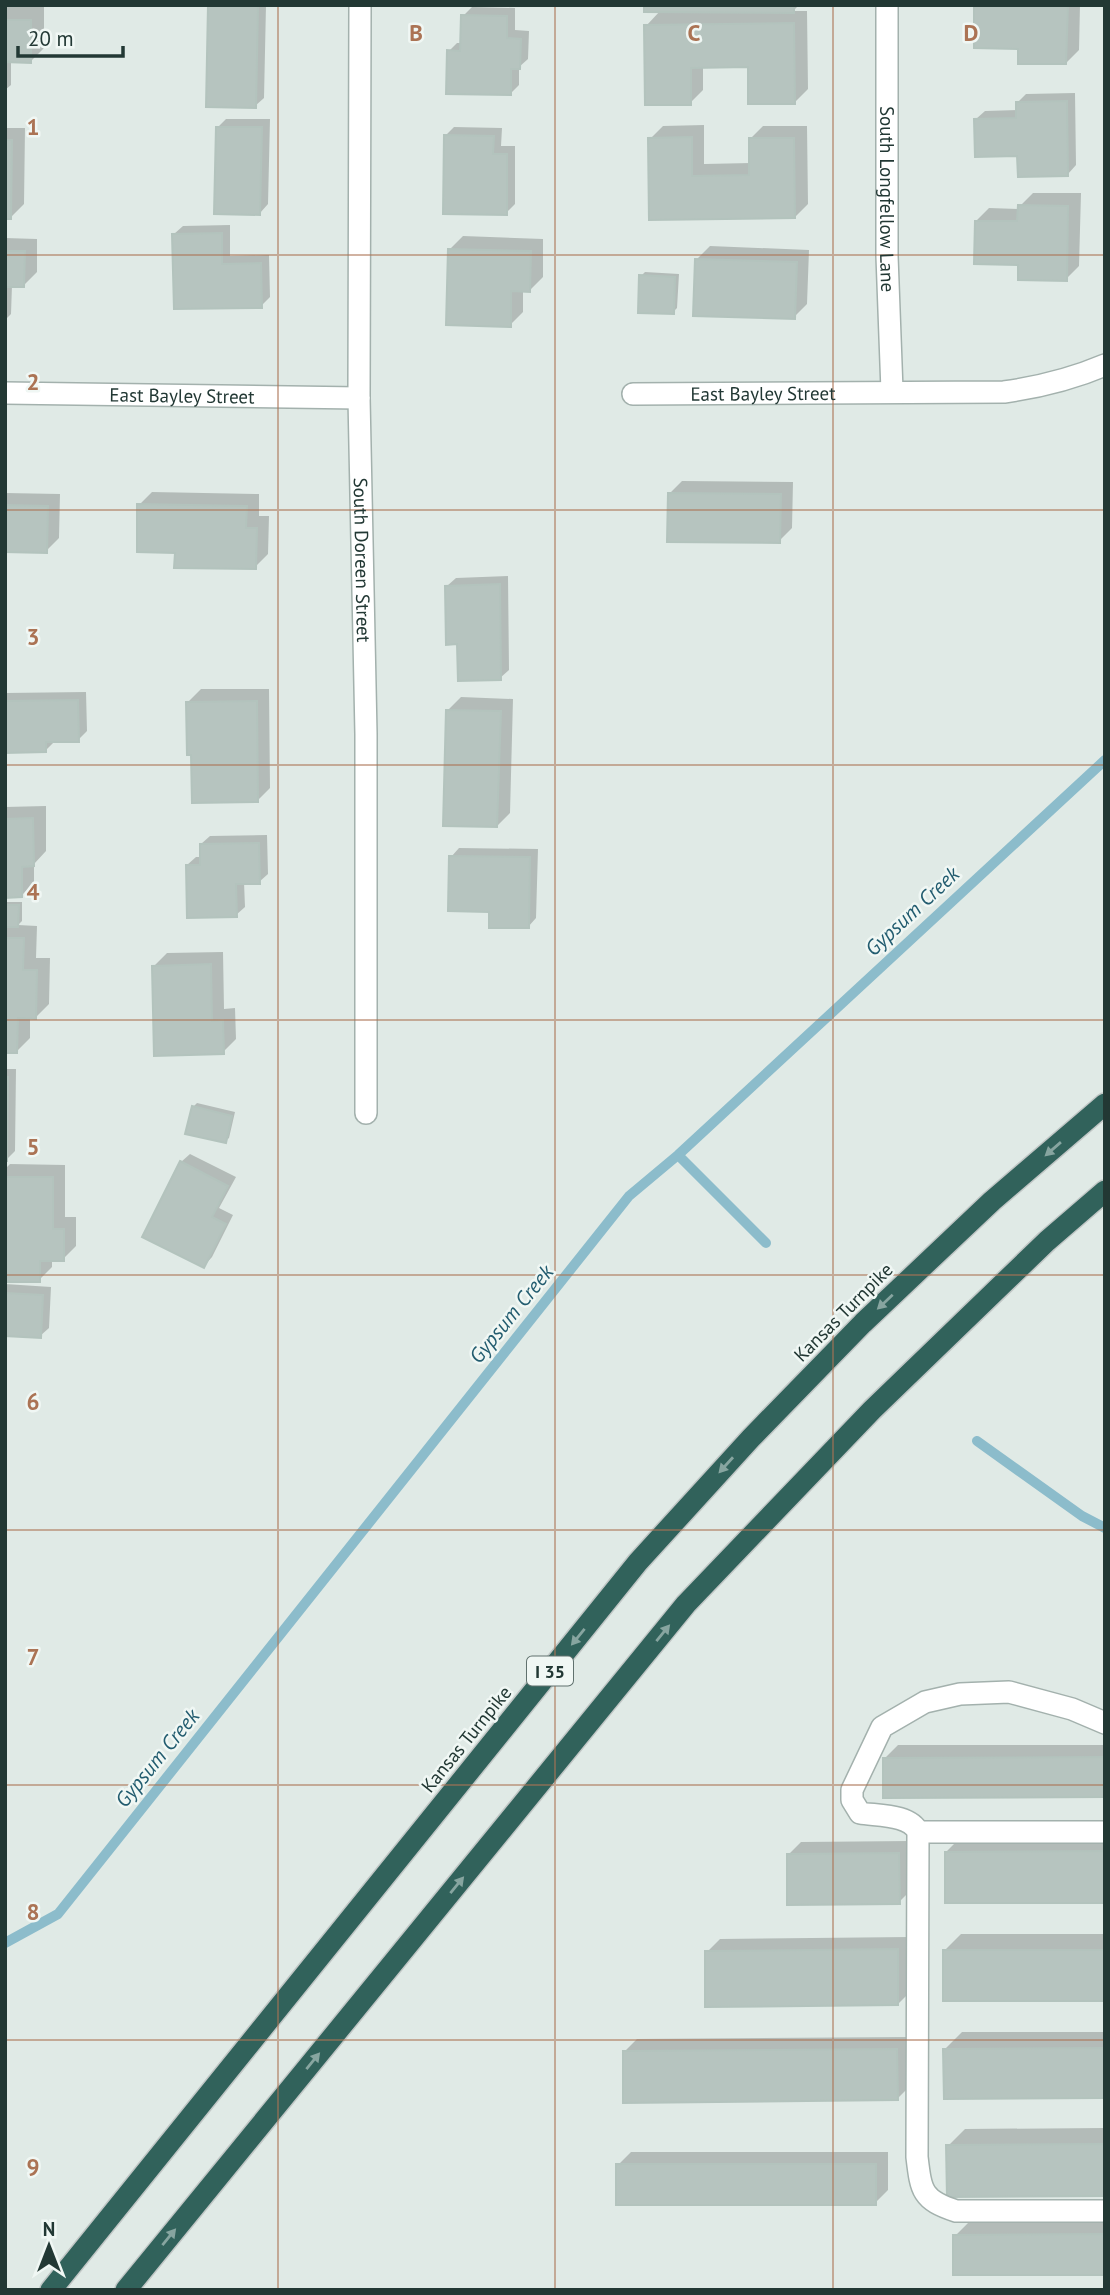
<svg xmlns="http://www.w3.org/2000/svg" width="1110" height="2295" viewBox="0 0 1110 2295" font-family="'PT Sans',sans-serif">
	<rect width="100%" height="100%" fill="#e0eae6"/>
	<path fill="#0003" d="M211,5H266L264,98L255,106Z
		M646,5H799L793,11H807L808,89L795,102L749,65L703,66V90L690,103L646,26L661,10Z
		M976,5H1080L1079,50L1066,63L1020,48Z
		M5,7H44V48L31,61H11V85L5,90Z
		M472,7L515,8V30L529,31L528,59L519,67V85L510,94L449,51L457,43H462L463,16Z
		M1075,93L1076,165L1068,174L1019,154L976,119L985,111L1018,110V102L1026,94Z
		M226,119H270L268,204L260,213L217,128Z
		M704,125V164L751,163L750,139L763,126H807L808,204L795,217L650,218V139L663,126Z
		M454,127L502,128L501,146H515V204L506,213L445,136Z
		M5,128H25L24,204L11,217H5Z
		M1033,193H1081L1079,266L1066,279L1020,263L976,221L989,208L1019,209L1020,206Z
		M230,225V256L269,255L270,297L261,306L174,234L183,226Z
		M463,236L543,239V277L530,290H523V312L510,325L450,249Z
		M5,238L37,239V272L24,285H12L11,314L5,320Z
		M710,246L809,250L807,304L794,317L697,259Z
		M645,272L679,274L677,308L673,312L641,276Z
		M682,481L793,482L792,528L779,541L669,494Z
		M152,492L259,494V516H269L268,554L255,567L176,551L139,505Z
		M5,493L60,494L59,538L46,551L5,550Z
		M508,576L509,670L500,678L459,643L447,586L456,578Z
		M201,689H269L270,788L257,801L193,753L188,702Z
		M86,692L87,731L78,740L54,742L45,751H5V693Z
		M461,697L513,699L510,813L497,826L448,710Z
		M46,806V851L34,864V883L21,896H5V807Z
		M267,835L268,874L259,882H244L245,907L236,915L187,865L196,857H202L201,844L210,836Z
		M459,848L538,849L536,918L528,927L491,910L451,857Z
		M5,902H22V921L18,925L37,926L36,958H50L49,1004L36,1017H30V1038L17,1051H5Z
		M223,952L224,1009L235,1008L236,1039L223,1052L154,966L167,953Z
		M5,1069H16L15,1151L6,1160Z
		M197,1103L235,1112L229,1138L225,1141L193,1107Z
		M190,1154L236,1177L219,1208L233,1215L212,1257L204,1266L181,1162Z
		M10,1164L65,1165V1217H76V1246L63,1259H52V1267L39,1280H5V1169Z
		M5,1284L51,1287L49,1328L40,1336L5,1334Z
		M898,1745H1105V1795L885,1758Z
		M963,1835H1105V1901L946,1852Z
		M911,1841L912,1889L899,1902L788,1855L801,1842Z
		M961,1934H1105V1999L944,1951Z
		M910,1937L911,1991L898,2004L707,1952L720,1939Z
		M962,2032H1105V2096L945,2049Z
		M910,2037V2086L897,2099L624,2052L637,2039Z
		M1105,2128V2194L948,2146L965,2129Z
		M631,2152H888V2190L875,2203L618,2165Z
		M1105,2222V2273L955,2236L968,2223Z"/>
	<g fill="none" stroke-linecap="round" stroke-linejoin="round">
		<path stroke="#8cbccb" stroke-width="10" d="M678,1155L766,1243
			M977,1441L1082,1516L1105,1528
			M5,1943L58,1914L629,1196L678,1155L1105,760"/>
	</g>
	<path fill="#b6c4bf" stroke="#b3c3bd" stroke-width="2" d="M208,5L258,6L256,108L206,107Z
		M644,5H794V13L644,12Z
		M974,5H1068L1066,64H1018V49L974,48Z
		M461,15L507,16V38L521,39L520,69H511V95L446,94L447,50L460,51Z
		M5,20H31V63L5,62Z
		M794,23L795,104H748V67L691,68V105H645L644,25Z
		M1067,101L1068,176L1018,177L1017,156L975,157L974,119L1016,118V102Z
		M216,127H262L260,215L214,214Z
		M444,135L494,136L493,154H507V215L443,214Z
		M692,137V176L749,175V138H794L795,218L649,220L648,138Z
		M5,140H12L11,219H5Z
		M1018,205L1068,206L1067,281L1018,280V265L974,264L975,221H1017Z
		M222,233V264L261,263L262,308L174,309L172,234Z
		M448,249L531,251L530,292L511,291V327L446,325Z
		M5,251H25L24,287H5Z
		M695,259L797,262L795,319L693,316Z
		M639,275L675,277L674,314L638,313Z
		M668,493L781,494L780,543L667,542Z
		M137,504L247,506L246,528H257L256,569L174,568L175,553L137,552Z
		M5,505L48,506L47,553L5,552Z
		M500,584L501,680L458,681L457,644L446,645L445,586Z
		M78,700L79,742H46V752L5,753V701Z
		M257,701L258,802L192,803L191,755H187L186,702Z
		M446,710L501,711L497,827L443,826Z
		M33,818L34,866L22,867V897L5,898V819Z
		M259,843L260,884H236L237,917L187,918L186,865H200V844Z
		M449,856L530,857L529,928H489V912L448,911Z
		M5,905H19L18,927H5Z
		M5,938H24L23,970H37L36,1019L18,1018L17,1053H5Z
		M211,964L212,1021L223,1020L224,1054L154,1056L152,966Z
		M5,1077H8L7,1161H5Z
		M192,1106L232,1116L226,1143L185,1134Z
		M180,1161L228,1186L212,1217L226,1224L204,1268L142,1237Z
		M5,1177H53V1229H64V1261H40V1282H5Z
		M5,1293L43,1295L41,1338L5,1336Z
		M1105,1757V1797L883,1798V1758Z
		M1105,1851V1903H945V1852Z
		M899,1853L900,1904L787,1905V1854Z
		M898,1949V2005L705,2007V1951Z
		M943,1950H1105V2001H943Z
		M1105,2048V2098L944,2099L943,2049Z
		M897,2049L898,2100L623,2103V2051Z
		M1105,2144V2196L947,2197L946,2145Z
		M616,2164H876V2205H616Z
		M1105,2234V2275H953V2235Z"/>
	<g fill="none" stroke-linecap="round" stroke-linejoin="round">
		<g stroke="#a3b1ad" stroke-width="24">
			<g id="minor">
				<path id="s1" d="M360,5L359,398L366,734V1113"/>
				<path id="s2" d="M887,5V256L892,391"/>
				<path id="s3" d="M5,393L359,398"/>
				<path id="s4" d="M633,394L1004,392C1040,387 1072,379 1105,365"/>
				<path d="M1105,1723L1072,1709L1009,1692L960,1694L925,1702L882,1727L852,1790V1800L860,1813C877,1816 910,1814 918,1832L917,2157C921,2191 922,2200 956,2211H1105"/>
				<path d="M918,1832H1105"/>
			</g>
		</g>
		<g stroke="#c1c7c6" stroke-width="24">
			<path id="highway" d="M51,2290L638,1562L751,1438L863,1323L992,1201L1105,1104
				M126,2290L686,1604L872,1410L1047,1241L1105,1191"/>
		</g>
		<use href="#minor" stroke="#fff" stroke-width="21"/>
		<use href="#highway" stroke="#31625b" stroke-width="21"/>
	</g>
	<defs><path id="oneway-solid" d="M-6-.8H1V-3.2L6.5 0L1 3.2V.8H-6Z" transform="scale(1.75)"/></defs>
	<g fill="#87a5a0">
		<use href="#oneway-solid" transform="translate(1053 1149) rotate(139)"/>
		<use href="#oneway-solid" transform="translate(885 1302) rotate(137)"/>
		<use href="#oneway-solid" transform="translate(726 1465) rotate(132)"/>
		<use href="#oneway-solid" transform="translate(663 1633) rotate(-51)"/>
		<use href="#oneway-solid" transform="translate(578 1637) rotate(129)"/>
		<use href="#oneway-solid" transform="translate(457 1885) rotate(-51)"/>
		<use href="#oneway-solid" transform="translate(313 2061) rotate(-51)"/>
		<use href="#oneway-solid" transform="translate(169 2237) rotate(-51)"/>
	</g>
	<path fill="none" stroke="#ab7354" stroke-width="2" stroke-opacity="0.55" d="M278,5V2290M555,5V2290M833,5V2290M5,255H1105M5,510H1105M5,765H1105M5,1020H1105M5,1275H1105M5,1530H1105M5,1785H1105M5,2040H1105"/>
	<g text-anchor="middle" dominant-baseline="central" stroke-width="5" stroke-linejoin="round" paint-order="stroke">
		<rect fill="#f0f7f4" stroke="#60716e" stroke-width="2" x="527" y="1656.5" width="46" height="29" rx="5"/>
		<g font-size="18" font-weight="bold" fill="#223834">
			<text x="550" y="1671">I 35</text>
		</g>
		<g font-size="19" fill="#223834" stroke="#f0f7f4">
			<text stroke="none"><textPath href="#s2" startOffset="194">South Longfellow Lane</textPath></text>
			<text stroke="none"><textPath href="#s4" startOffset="130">East Bayley Street</textPath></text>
			<text stroke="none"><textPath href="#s3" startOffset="177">East Bayley Street</textPath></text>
			<text stroke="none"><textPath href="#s1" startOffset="555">South Doreen Street</textPath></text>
			<text transform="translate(843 1312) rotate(-45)">Kansas Turnpike</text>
			<text transform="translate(466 1739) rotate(-51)">Kansas Turnpike</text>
		</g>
		<g font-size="21" font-style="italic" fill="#225c6f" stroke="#f0f7f4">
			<text transform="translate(912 911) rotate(-43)">Gypsum Creek</text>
			<text transform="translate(511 1314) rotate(-51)">Gypsum Creek</text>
			<text transform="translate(157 1758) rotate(-51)">Gypsum Creek</text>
		</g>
	</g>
	<g font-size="23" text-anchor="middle" font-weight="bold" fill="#ab7354" stroke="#f0f7f4" stroke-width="5" stroke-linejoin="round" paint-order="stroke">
		<text x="416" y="41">B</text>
		<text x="694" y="41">C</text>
		<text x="971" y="41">D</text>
		<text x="33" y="135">1</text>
		<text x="33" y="390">2</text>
		<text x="33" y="645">3</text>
		<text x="33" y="900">4</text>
		<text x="33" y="1155">5</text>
		<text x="33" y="1410">6</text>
		<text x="33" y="1665">7</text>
		<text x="33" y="1920">8</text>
		<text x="33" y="2175">9</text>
	</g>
	<rect width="1110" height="2295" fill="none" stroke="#223834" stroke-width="14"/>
	<g transform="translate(49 2246)" stroke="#f0f7f4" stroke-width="5" paint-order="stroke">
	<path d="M0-5L12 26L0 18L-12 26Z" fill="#223834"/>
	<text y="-10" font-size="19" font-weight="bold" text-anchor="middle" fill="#223834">N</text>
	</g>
	<path d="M18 46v10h105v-10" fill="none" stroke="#223834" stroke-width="3.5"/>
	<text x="28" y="46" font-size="21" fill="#223834" stroke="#f0f7f4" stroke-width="5" paint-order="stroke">20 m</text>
</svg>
